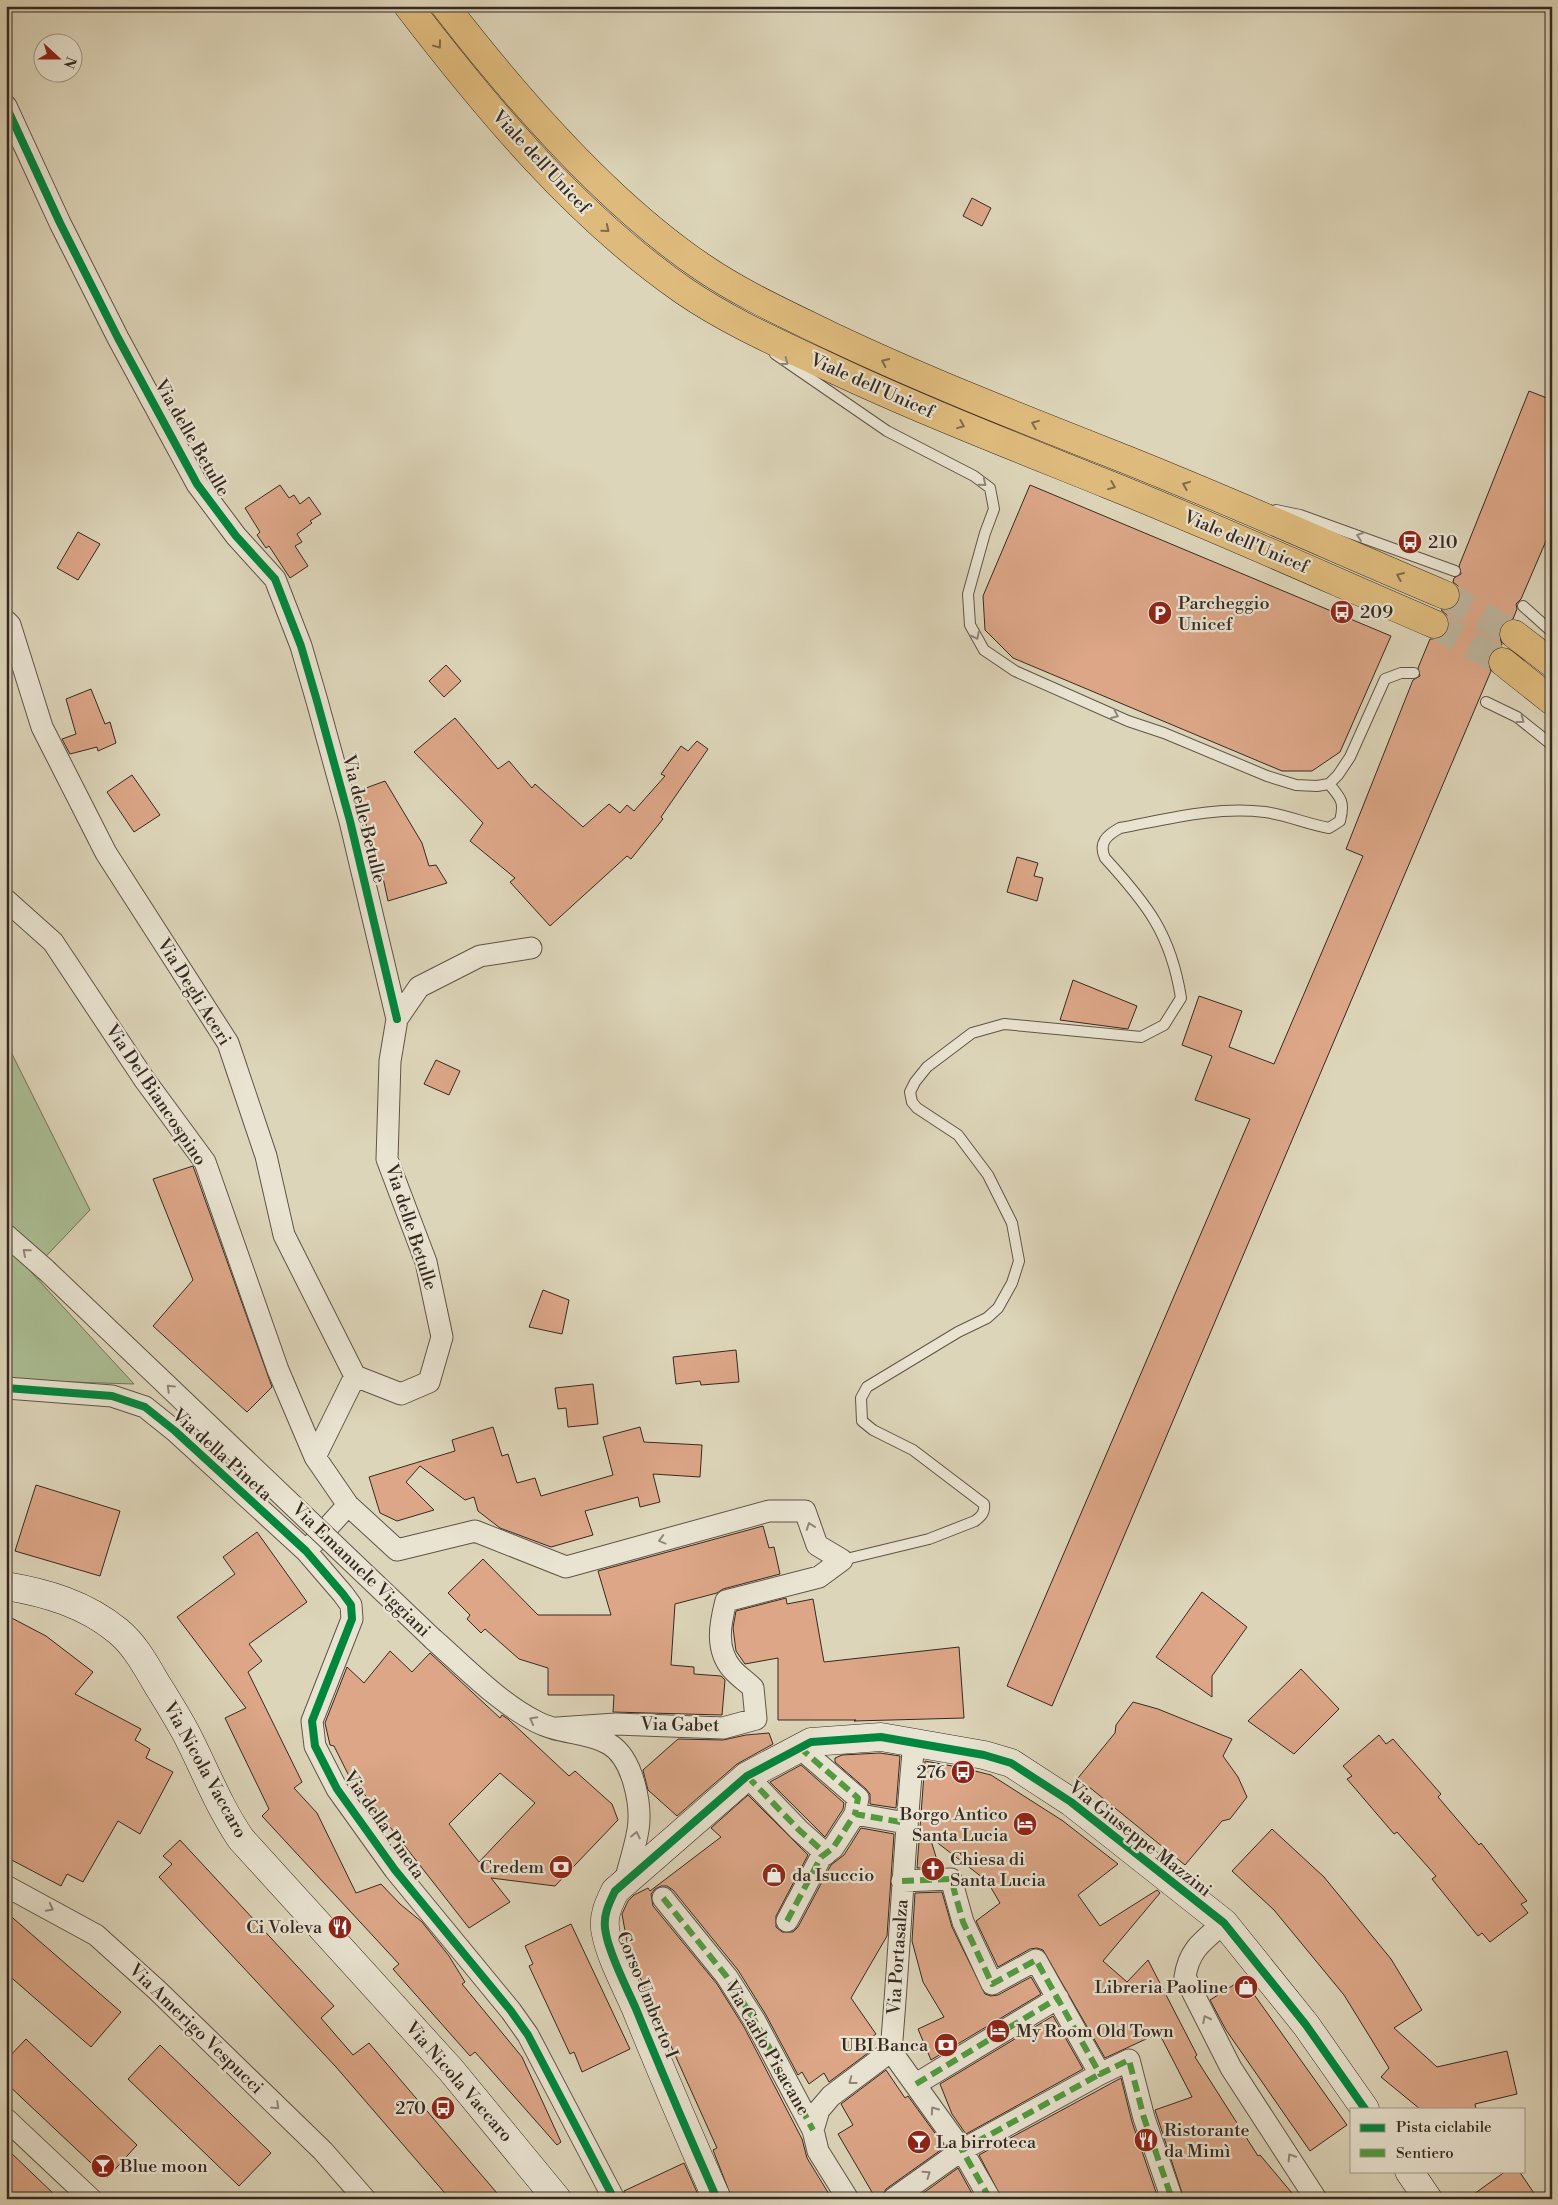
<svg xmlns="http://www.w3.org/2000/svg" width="1558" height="2205" viewBox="0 0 1558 2205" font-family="'Libre Bodoni',serif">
	<rect width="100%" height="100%" fill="#ddd5b9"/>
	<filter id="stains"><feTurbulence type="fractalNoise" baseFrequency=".004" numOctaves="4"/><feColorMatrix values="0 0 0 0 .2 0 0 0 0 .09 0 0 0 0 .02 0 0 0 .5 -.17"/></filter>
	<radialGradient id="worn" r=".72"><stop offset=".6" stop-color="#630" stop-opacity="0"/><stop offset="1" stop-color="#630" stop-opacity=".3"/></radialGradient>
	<path fill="#abbe94" stroke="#71745b" d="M6,1042L90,1210L31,1272L134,1384L6,1380Z"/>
	<path fill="#dca687" stroke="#372922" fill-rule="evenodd" d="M972,198L991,208L982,226L963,216Z
		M1529,391L1552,400V527L1521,599L1516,604L1517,609L1513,619L1508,620L1501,625L1498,632L1502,644L1501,647L1491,652L1488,659L1491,671L1052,1706L1007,1686L1250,1119L1195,1100L1212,1056L1182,1045L1199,996L1242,1011L1229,1047L1274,1064L1363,856L1346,849L1413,680L1420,676L1418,668L1430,639H1436L1443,637L1448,630L1449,622L1447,615L1441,610L1454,608L1460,601V593L1458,586L1453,582L1454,578L1461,574L1459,566Z
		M280,485L289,498L294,495L300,504L309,497L321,514L310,521L312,523L297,534L302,542L295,546L308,566L290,578L269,546L266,548L257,535L260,532L245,508Z
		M1030,485L1391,636L1340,752L1312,771H1282L1013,658L985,630L983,596Z
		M78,532L100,544L78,580L57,568Z
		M446,665L461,681L444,697L429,681Z
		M91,689L105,724L110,722L116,743L98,751L97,747L70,754L62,739L76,734L66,699Z
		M455,718L498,769L509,761L532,788L535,784L583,827L609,804L620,813L627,805L634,811L665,776L661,774L681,746L688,751L697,741L708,749L661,817L663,819L631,859L627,856L550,926L510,882L515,878L470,841L483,823L414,752Z
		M132,775L160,815L134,832L107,792Z
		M385,781L422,843L429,866L436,865L447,883L388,901L380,864H376L367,827L355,792Z
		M1017,857L1038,863L1034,876L1043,878L1037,901L1007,892Z
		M1073,980L1137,1006L1128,1029L1060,1020Z
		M436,1060L460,1071L449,1095L424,1084Z
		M193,1166L272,1387L247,1412L153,1326L193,1280L153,1179Z
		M543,1290L569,1300L562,1334L529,1327Z
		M736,1350L739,1382L701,1385L700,1381L676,1384L673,1357Z
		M593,1384L598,1424L568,1427L566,1408L558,1409L555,1388Z
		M493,1427L502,1456L508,1454L517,1483L535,1478L541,1496L613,1475L603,1437L640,1427L644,1442L702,1445L700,1477L653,1474L660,1502L640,1507L638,1497L585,1511L593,1535L551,1547L500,1528L478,1511L474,1497L465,1500L420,1466L406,1482L434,1510L397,1521L380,1513L369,1477L455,1451L452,1440Z
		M36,1485L120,1511L100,1576L15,1551Z
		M763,1526L769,1548L774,1547L780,1574L723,1589L717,1593L675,1604L671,1665L694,1667V1674L721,1676L725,1680L722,1715L613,1712L614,1695H548V1668L519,1659L485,1629L481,1633L467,1619L470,1615L448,1593L483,1559L538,1615H611L598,1571Z
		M257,1532L307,1602L249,1644L262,1661L248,1672L302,1782L294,1788L317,1813L356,1893L381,1884L400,1904L422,1922L449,1956L465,1982L462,1984L522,2057L561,2142L557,2145L475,2052L470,2056L393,1969L399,1964L262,1816L269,1809L225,1718L246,1708L177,1617L235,1574L223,1557Z
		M1202,1592L1247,1627L1212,1676V1697L1156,1657Z
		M786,1598L787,1604L813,1599L824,1662L959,1647L964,1718L854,1721L856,1720H778V1658L745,1664L736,1651L733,1628L736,1611Z
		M6,1615L46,1636L93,1672L75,1694L141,1729L135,1740L150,1749L146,1758L173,1772L140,1834L118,1821L83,1882L67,1874L61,1886L6,1857Z
		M390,1651L412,1672L430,1653L500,1718L502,1715L508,1719L569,1776L575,1771L612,1804L618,1820L555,1886L491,1878L510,1902L469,1928L354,1781L352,1782L334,1746L330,1745L325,1723L347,1667L364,1683ZM500,1773L535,1803L479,1862L449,1824Z
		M1301,1669L1339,1709L1294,1754L1248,1721Z
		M1133,1702L1158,1709L1232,1739L1223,1756L1238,1777L1247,1797L1230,1819L1222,1821L1185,1865L1078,1778L1115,1733L1116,1725Z
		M769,1733L773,1744L737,1764L677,1816L648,1790L643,1770L678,1739L723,1740L746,1735Z
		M1379,1735L1386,1744L1393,1739L1441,1794L1438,1797L1479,1845L1481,1843L1527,1901L1521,1904L1528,1913L1490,1942L1482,1933L1478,1936L1432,1879L1436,1876L1397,1832L1394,1834L1347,1779L1352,1776L1343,1766Z
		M880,1753L900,1756L896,1808L870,1804V1794L866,1789L835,1762V1758L842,1755Z
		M925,1761L968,1769V1777L971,1770L991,1775L1063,1821L1118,1864L1078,1895L1100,1926L1157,1890L1160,1893L1103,1961L1127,1982L1148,1960L1197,2055L1195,2057L1258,2156L1260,2155L1297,2199H1184L1155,2110L1192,2097L1159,2033L1105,2058L1043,1950L1037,1948L1030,1949L998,1967L976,1921L1000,1903L987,1881L930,1837L939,1867L917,1868Z
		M801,1765L844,1803L843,1809L825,1837L770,1782Z
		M748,1795L808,1855L776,1916V1927L782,1932H793L798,1927L831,1865L844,1855L861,1828L894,1834L887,1936L851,1998L876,2034L866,2041L872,2050L829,2082L824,2073L809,2084L802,2072L798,2075L766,2015L738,1970L673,1890L667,1886H661L655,1889L651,1894L653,1906L717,1984L744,2027L802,2139L807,2158L832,2199H732L713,2150L717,2148L629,1953L622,1914L628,1901L634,1895L648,1888L650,1891L721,1837L711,1828Z
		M1272,1829L1324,1877L1391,1959L1422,2010L1394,2028L1437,2067L1507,2051L1517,2094L1475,2104L1476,2109H1420L1381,2077L1389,2068L1344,1995L1274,1910L1232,1871Z
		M180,1840L334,2006L321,2018L353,2055L369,2043L502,2199H450L336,2067L159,1877L172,1864L163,1856Z
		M942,1892L952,1927L985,1994L991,1996L998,1995L1031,1977L1041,1994L931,2060L918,2029L944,2017L923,1982L912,1941L915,1893Z
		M6,1912L121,2012L91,2047L6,1973Z
		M571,1924L630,2049L582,2072L574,2052L570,2054L529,1966L533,1964L525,1946Z
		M1243,1979L1347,2125L1310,2151L1226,2030L1210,2000Z
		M1053,2016L1083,2069L966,2134L952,2114L940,2084Z
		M26,2039L137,2145L107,2178L6,2083V2060Z
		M160,2045L271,2153L239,2186L128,2079Z
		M886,2070L905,2098L908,2096L945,2147L886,2189L881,2199H876L838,2134L853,2125L841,2104Z
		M1121,2078L1132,2122L1157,2195L1147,2199H1002L979,2155Z
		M6,2148L59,2199H6Z
		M684,2163L700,2199H626L624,2191Z
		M958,2168L975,2199H915Z
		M1506,2171H1519L1538,2199H1467Z"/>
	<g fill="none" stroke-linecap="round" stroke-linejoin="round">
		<path stroke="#bcb39b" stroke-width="28" stroke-dasharray="28 14" stroke-linecap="butt" d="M1445,595L1514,634
			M1434,624L1503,662"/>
		<g stroke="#605448" stroke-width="12">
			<path id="lane" d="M775,354L887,431L974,476L990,488L994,509L985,533L968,594L970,625L984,650L1015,671L1128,721L1164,733L1267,776L1296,785L1317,786L1329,784L1338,775L1350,757L1385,679L1401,673H1414
				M1276,510L1300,515L1455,571
				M1523,606L1552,632
				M1486,702L1517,717L1552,745
				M842,1560L929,1539L975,1521C982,1516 985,1512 984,1504L913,1450L873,1430L862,1421L861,1398L867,1387L958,1332L987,1318L998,1308L1012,1283L1019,1261L1012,1223L988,1175L958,1135L917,1108L912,1102L910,1092L915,1082L927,1067L972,1033L1004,1024L1141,1037L1164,1025L1181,998C1171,934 1147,904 1105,858C1098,843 1107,835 1120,828C1168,819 1216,806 1265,812C1287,815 1307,824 1329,828L1340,821C1345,802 1341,798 1329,784"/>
		</g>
		<g stroke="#605448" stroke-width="23">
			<path id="street" d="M6,106L60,223L118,338L197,484L236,536L275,579L301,646L317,701L350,821L397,1019
				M6,621L10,625L42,727L106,853L228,1043L266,1156L284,1235L355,1376
				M6,900L53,942L144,1079L205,1162L278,1370L315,1457
				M6,1235L46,1270
				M355,1376L401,1394L429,1382L442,1337L426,1262L387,1159L390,1061L397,1019L419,987L480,956L531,948
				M6,1388L112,1396L145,1407L175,1431L306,1551L343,1594L351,1605L352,1619L312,1721L315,1746L337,1789L395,1870L511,2011L528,2035L614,2199
				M348,1505L315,1457L355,1376
				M310,1547L348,1505L397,1550L475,1531L566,1567L769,1511H805L817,1545L842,1560L819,1577L726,1601C720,1624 715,1649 732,1669C738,1676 747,1682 753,1688L756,1719L723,1728L616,1724L557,1728
				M433,1639C465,1667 499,1703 537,1722C559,1734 587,1731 609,1744C633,1758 642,1805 638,1830C635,1848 629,1865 625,1882
				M914,1742C904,1845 900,1948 891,2051L962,2150L990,2199
				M799,1747L858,1798L855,1814
				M747,1776L799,1830L826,1854
				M902,1881L951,1879L963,1922L992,1984L1036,1960L1100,2074L1129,2060L1144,2118L1172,2199
				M6,1886L96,1935L157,1990L323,2151L365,2199
				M663,1898L727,1977L755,2021L813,2130
				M787,1921L821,1857L833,1848L855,1814L906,1823
				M1224,1923C1204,1940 1189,1949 1185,1977L1231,2068L1316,2199
				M916,2084L1058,1998
				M6,2119L91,2199
				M848,2199L818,2151L813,2130L819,2110L831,2096L891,2051
				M893,2199L962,2150L1100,2074"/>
		</g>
		<g stroke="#372922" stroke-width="29">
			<path id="secondary" d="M6,1586C47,1593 85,1604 118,1631C136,1646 146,1666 158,1686C168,1702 178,1718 187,1735C205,1770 219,1807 241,1839L451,2070L557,2199
				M1409,2171L1428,2199
				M717,2199C689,2136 662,2073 636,2009C627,1988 610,1956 606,1934C602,1918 608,1905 615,1891L747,1776L811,1742L881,1737L984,1755L1011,1763L1071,1802L1224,1923L1306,2025L1365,2109"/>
		</g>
		<g stroke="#372922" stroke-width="29">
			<path id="primary" d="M408,6C487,109 577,217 684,291C725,319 769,339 814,360C910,406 1008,444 1107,484C1217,528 1325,577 1434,624
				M445,6C516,98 606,202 702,267C743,295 788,315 833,337C924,380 1018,417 1112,454C1224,498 1334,548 1445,595
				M1514,634L1552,663
				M1503,662L1552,701"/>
		</g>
		<use href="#lane" stroke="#e9e4d2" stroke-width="10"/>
		<use href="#street" stroke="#e9e4d2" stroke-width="21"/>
		<use href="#secondary" stroke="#e9e4d2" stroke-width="28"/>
		<use href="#primary" stroke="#deba7c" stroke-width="28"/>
		<g stroke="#605448" stroke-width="23" stroke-linecap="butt">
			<path id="street-bridge" d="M46,1270L433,1639"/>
		</g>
		<use href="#street-bridge" stroke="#e9e4d2" stroke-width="21"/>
		<path stroke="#519c40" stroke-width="6" stroke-dasharray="12 6" stroke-linecap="butt" d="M799,1747L858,1798L855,1814
			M747,1776L799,1830L826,1854
			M902,1881L951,1879L963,1922L992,1984L1036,1960L1100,2074L1129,2060L1144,2118L1172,2199
			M663,1898L727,1977L755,2021L813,2130
			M787,1921L821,1857L833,1848L855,1814L906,1823
			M916,2084L1058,1998
			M990,2199L962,2150L1100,2074"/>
		<g stroke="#e9e4d2" stroke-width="11">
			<path id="cycleway" d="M6,106L60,223L118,338L197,484L236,536L275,579L301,646L317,701L350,821L397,1019
				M6,1388L112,1396L145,1407L175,1431L306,1551L343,1594L351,1605L352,1619L312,1721L315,1746L337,1789L395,1870L511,2011L528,2035L614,2199
				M717,2199C689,2136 662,2073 636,2009C627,1988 610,1956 606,1934C602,1918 608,1905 615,1891L747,1776L811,1742L881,1737L984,1755L1011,1763L1071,1802L1224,1923L1306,2025L1365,2109"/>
		</g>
		<use href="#cycleway" stroke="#00873e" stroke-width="8"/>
	</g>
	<defs><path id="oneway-chevron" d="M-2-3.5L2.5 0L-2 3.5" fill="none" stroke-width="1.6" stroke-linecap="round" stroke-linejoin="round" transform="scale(1.25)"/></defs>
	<g stroke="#826a4a">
		<use href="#oneway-chevron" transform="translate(438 45) rotate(53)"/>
		<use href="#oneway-chevron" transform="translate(606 229) rotate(39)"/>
		<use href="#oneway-chevron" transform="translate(885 362) rotate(-155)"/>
		<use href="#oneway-chevron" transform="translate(1035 424) rotate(-158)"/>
		<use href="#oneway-chevron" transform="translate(961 425) rotate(22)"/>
		<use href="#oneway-chevron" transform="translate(1186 485) rotate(-158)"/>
		<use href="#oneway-chevron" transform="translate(1112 486) rotate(22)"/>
		<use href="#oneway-chevron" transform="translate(1400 576) rotate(-157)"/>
	</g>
	<g stroke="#90867a">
		<use href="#oneway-chevron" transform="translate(785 362) rotate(37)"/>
		<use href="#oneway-chevron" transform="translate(983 483) rotate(39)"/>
		<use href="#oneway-chevron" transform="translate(1360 536) rotate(-161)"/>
		<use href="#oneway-chevron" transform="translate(976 636) rotate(63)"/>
		<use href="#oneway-chevron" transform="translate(1115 715) rotate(24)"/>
		<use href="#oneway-chevron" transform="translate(1521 720) rotate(36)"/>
		<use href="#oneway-chevron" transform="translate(26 1252) rotate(-139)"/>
		<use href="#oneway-chevron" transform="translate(170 1388) rotate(-136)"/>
		<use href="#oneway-chevron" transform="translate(810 1526) rotate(-110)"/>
		<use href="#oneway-chevron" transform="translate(662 1540) rotate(165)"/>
		<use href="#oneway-chevron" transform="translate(533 1720) rotate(-152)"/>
		<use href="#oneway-chevron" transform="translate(636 1835) rotate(-78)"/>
		<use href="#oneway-chevron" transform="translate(50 1908) rotate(27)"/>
		<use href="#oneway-chevron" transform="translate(1206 2019) rotate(-117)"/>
		<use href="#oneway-chevron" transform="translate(852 2081) rotate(143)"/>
		<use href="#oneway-chevron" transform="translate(276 2106) rotate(44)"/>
		<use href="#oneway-chevron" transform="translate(934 2110) rotate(-125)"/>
		<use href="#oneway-chevron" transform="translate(1291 2157) rotate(-122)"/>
		<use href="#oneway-chevron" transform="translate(927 2174) rotate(-35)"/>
	</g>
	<defs>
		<g id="bus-disc" transform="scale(1.25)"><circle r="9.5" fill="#8f2418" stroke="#e9e4d2"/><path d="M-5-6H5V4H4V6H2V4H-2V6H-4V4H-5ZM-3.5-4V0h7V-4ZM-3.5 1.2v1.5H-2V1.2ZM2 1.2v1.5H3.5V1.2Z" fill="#fff"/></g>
		<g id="parking-disc" transform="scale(1.25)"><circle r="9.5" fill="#8f2418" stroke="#e9e4d2"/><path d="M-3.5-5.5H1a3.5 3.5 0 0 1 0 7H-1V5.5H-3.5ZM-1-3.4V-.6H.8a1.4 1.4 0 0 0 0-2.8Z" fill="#fff"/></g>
		<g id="hotel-disc" transform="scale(1.25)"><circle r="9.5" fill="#8f2418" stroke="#e9e4d2"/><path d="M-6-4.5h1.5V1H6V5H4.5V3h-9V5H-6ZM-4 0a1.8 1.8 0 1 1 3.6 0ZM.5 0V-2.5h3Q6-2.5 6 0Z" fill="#fff"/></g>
		<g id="bank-disc" transform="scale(1.25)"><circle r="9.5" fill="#8f2418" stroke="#e9e4d2"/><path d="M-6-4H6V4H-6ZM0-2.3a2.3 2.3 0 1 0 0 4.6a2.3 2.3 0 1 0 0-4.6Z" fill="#fff"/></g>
		<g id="church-disc" transform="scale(1.25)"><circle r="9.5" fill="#8f2418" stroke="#e9e4d2"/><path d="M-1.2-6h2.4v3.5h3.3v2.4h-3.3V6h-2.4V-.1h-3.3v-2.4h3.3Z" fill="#fff"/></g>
		<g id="shop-disc" transform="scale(1.25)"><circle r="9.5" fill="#8f2418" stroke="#e9e4d2"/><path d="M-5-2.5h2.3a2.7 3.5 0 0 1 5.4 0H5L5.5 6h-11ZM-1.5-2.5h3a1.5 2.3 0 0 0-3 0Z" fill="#fff"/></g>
		<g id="restaurant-disc" transform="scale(1.25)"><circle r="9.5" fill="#8f2418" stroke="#e9e4d2"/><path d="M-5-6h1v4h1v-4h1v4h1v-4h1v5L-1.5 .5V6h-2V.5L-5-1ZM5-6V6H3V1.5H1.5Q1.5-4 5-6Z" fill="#fff"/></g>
		<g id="bar-disc" transform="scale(1.25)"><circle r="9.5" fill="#8f2418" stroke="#e9e4d2"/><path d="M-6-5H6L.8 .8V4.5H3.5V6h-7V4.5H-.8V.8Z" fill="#fff"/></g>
	</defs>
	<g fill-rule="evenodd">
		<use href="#bus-disc" x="1410" y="542"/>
		<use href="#bus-disc" x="1342" y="612"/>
		<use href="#parking-disc" x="1160" y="613"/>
		<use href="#bus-disc" x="963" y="1772"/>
		<use href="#hotel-disc" x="1025" y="1824"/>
		<use href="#bank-disc" x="561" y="1867"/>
		<use href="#church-disc" x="933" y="1869"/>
		<use href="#shop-disc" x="774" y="1875"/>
		<use href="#restaurant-disc" x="340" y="1927"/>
		<use href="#shop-disc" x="1246" y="1987"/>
		<use href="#hotel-disc" x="998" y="2031"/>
		<use href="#bank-disc" x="946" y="2045"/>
		<use href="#bus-disc" x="443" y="2108"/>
		<use href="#restaurant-disc" x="1146" y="2140"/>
		<use href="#bar-disc" x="919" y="2142"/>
		<use href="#bar-disc" x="103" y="2166"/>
	</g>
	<g text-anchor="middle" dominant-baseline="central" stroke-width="4.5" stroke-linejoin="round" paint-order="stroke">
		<g font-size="18" fill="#372922" stroke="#e9e4d2">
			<text transform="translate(541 162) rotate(47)">Viale dell'Unicef</text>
			<text transform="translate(872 386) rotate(24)">Viale dell'Unicef</text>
			<text transform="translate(192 438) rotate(60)">Via delle Betulle</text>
			<text transform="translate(1246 542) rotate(23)">Viale dell'Unicef</text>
			<text transform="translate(364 819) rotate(76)">Via delle Betulle</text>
			<text transform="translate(194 992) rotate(58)">Via Degli Aceri</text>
			<text transform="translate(156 1095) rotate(56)">Via Del Biancospino</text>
			<text transform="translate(411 1227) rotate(72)">Via delle Betulle</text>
			<text transform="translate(222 1455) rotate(42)">Via della Pineta</text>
			<text transform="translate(361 1570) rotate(44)">Via Emanuele Viggiani</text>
			<text transform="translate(680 1725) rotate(1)">Via Gabet</text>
			<text transform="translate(205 1770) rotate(61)">Via Nicola Vaccaro</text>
			<text transform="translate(384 1825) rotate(55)">Via della Pineta</text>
			<text transform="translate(1140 1839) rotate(38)">Via Giuseppe Mazzini</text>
			<text transform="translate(898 1957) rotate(-86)">Via Portasalza</text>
			<text transform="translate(647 1995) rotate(68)">Corso Umberto I</text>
			<text transform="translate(196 2029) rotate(44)">Via Amerigo Vespucci</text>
			<text transform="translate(767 2048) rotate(60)">Via Carlo Pisacane</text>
			<text transform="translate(459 2082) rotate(49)">Via Nicola Vaccaro</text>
		</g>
		<g font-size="18" fill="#372922" stroke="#e9e4d2" text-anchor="start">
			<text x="1428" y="542">210</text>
			<text x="1178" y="603">Parcheggio<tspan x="1178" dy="21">Unicef</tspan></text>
			<text x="1360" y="612">209</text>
			<text x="946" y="1772" text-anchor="end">276</text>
			<text x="1008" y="1814" text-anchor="end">Borgo Antico<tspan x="1008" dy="21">Santa Lucia</tspan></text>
			<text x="950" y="1859">Chiesa di<tspan x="950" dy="21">Santa Lucia</tspan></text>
			<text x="544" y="1867" text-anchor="end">Credem</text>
			<text x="792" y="1875">da Isuccio</text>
			<text x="322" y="1927" text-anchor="end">Ci Voleva</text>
			<text x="1228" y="1987" text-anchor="end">Libreria Paoline</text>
			<text x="1016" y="2031">My Room Old Town</text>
			<text x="928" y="2045" text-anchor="end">UBI Banca</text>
			<text x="426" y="2108" text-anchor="end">270</text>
			<text x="1164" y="2130">Ristorante<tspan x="1164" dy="21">da Mimì</tspan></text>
			<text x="936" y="2142">La birroteca</text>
			<text x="120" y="2166">Blue moon</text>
		</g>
	</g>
	<rect width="1558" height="2205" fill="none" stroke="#ddd5b9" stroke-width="25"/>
	<rect x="8" y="8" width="1543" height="2190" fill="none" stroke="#372922" stroke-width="2.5"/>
	<rect x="12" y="12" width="1533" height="2180" fill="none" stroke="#372922"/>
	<rect x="1350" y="2108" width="175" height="65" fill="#e9e4d2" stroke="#a2998c"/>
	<rect x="1360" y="2124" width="25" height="8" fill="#00873e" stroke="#a2998c"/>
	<text x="1396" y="2132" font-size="15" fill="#372922">Pista ciclabile</text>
	<rect x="1360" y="2149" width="25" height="8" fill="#519c40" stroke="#a2998c"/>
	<text x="1396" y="2158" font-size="15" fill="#372922">Sentiero</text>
	<g transform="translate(58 58) rotate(111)"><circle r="24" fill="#e9e4d2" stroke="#a2998c"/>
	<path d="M0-4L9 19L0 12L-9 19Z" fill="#8f2418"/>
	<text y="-8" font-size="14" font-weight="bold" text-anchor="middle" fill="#372922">N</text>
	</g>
	<rect width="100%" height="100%" filter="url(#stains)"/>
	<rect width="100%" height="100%" fill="url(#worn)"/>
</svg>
